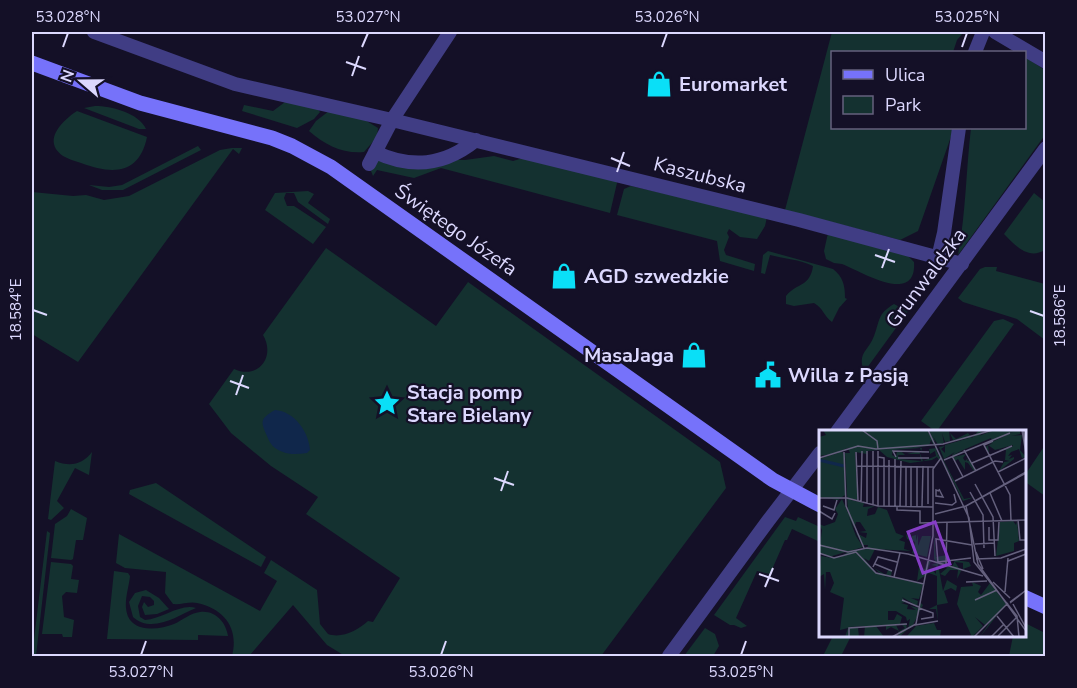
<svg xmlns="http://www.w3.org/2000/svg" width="1077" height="688" viewBox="0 0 1077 688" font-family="'Nunito Sans',sans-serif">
	<rect width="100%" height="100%" fill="#141027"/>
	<path fill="#143130" d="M832,32H964L957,40L953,52H832V128H954L918,231L900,240L785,210Z
		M1025,57L1045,70V135L958,255C966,212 966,170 971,128H1024Z
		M285,102L317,108L320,112L314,119L297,128L242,111L244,105L273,111Z
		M95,106C111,106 139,113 146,129H139L84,108Z
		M77,111L147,137C139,176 111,174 81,163C75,161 68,159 63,156C41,141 63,120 77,111Z
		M329,111L365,120L378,128L377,137L364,152C343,154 325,145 309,131L316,121Z
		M198,146L201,150L123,190H102L89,185L109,187L122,185Z
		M232,148H242L239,154L233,149L78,362L32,334V192L73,196L86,195L104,200L129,196L220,150Z
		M494,156L513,161L523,158L600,176L608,180H616L617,183L610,213L441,168L414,178L377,170L373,176L371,171L377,159L465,160Z
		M631,186L767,217L765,226L757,239L740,237L729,229L727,233L729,237L724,250L726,255L755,264L754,271L720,261L717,241L617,215L624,189Z
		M308,191L314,194L308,203L330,219L328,224L298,202L294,193H286L284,198L287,206H294L326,227L313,244L265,210L275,193Z
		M1034,193L1045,202V250C1028,260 1016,246 1004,234Z
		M828,233L907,255L914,262C917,306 862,272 842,264L834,263L826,259L824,251Z
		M326,248L436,326L468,282L720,462L726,488L601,656H345L327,645L293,605L249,656H232C239,629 225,609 197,603C190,601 181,605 173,604L165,593L166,572L125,568L116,563L119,534L260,611L277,581L264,573L271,560L317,590L320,624L328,634C342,639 358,630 368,621L373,622L400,578L306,514L318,497L271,466L231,433L209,404L234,369C258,380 276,357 263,335Z
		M768,251L833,269C843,277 845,285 845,298L847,299L839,308L832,322C823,315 824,309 814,303L794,306L786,304V296C798,282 810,287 813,266C799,259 785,259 770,255L765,274L761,273L763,255Z
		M985,267H997L996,271L1045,284V340L1017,319L963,302L958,298L980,269Z
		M917,299L864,372C857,352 868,352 874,336C880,321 877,314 894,304L903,309L908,308Z
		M1003,319L1014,324L937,431H935L921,421L994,321Z
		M1045,445V496L1024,481L1025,475Z
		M92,452L89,475L75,468L57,501L64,508L51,520L48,519L55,461C70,467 82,465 92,452Z
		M156,483L266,557L261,567L129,494L130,490Z
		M71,509L87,518L83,540H76L73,559L71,560L51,558L55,524L67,516Z
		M785,517L796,521L798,517L820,527V542L792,529L787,540H785L770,574L757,571L736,618L747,626L741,628L734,625H730L714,615Z
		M47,531L50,533L36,656H32Z
		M51,562L71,564L73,566L71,579L79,580L77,593L66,592L62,596L64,617L74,620L72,637H63L62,634H42Z
		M114,571L128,573L130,576C129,586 125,598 126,608C128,633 157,631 174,624C183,620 190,613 200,612C215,610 226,622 228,636L198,635V640L107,639Z
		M146,590L159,598L169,609L157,614L145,615L142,607L144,602L148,607L154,605V601L150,597L142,596L138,606L140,617L145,620C162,619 181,603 196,608C177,616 152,634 133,617L129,602L135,593Z
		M1025,623L1045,633V656H1009L1013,636H1024Z
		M705,628L715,634L719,646L713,656H684Z
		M833,636H851L841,656H823Z"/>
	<path fill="#10274b" d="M275,410C294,411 309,432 310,450L307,453C299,454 290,455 283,452C274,449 270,444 267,436C261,422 259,419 275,410Z"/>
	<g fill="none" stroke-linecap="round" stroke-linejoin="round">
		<path stroke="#403d84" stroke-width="14" d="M94,32L235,84L392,120L369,164
			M450,32L392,120L799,220L962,264
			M995,32L1046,62
			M975,52L983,32
			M375,152C411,169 444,166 476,140
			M938,258L944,233L959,128
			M837,432L1046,148
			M669,656L768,521L820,453"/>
		<path stroke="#7672fa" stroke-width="15" d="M32,63L140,103L272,138L292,146L331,167L773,480L820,505
			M1024,597L1046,607"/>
	</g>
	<path fill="none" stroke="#dcd8fe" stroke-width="2" d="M63,47L68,33M362,47L368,33M662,47L667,33M962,47L967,33M346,62L366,69M352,76L359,56M611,158L630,166M617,172L624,152M875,255L895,262M882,268L889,249M33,310L47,315M1030,311L1044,316M230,381L249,388M236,395L243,375M494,478L514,485M501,491L508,471M759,574L779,581M765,587L773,568M141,655L146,641M441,655L446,641M741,655L746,641"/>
	<defs>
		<g id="shop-bare" transform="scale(2.07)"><path d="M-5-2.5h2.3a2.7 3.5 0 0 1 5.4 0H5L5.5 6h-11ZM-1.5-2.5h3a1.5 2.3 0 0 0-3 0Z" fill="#0adff7" stroke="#141027" stroke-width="2.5" paint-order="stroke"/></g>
		<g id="civic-bare" transform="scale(2.07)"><path d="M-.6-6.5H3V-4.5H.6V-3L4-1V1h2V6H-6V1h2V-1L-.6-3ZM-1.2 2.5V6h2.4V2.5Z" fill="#0adff7" stroke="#141027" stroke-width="2.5" paint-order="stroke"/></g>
		<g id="sight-bare" transform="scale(2.07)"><path d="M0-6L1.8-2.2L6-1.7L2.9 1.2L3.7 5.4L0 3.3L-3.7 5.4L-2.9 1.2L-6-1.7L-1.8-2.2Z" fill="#0adff7" stroke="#141027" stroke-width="2.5" paint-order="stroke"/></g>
	</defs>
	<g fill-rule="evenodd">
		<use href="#shop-bare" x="659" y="84"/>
		<use href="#shop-bare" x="564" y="276"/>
		<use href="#shop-bare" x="694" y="355"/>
		<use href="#civic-bare" x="768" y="375"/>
		<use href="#sight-bare" x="387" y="403"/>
	</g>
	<g text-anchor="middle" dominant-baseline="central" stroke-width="4.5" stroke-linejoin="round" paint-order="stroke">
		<g font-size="20" font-weight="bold" fill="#dcd8fe" stroke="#141027" text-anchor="start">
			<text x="679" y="84">Euromarket</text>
			<text x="584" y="276">AGD szwedzkie</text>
			<text x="674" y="355" text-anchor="end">MasaJaga</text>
			<text x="788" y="375">Willa z Pasją</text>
			<text x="407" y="392">Stacja pomp<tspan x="407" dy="23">Stare Bielany</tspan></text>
		</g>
		<g font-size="20" fill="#dcd8fe" stroke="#141027">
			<text transform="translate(700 175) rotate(14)">Kaszubska</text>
			<text transform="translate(456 230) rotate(35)">Świętego Józefa</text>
			<text transform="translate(926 278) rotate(-53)">Grunwaldzka</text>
		</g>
	</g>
	<g transform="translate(819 430)">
		<rect width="207" height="207" fill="#141027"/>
		<path d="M4,0H108L113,9L110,0H130L131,11L126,12L123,3L125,13L119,15L114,6L117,13L114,9L115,14V16L112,10L110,16L97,17L103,18L102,22H108L103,23L101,18L74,20L73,25L77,27L78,21H82L86,25H79L80,29L102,31L101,24H88L100,21L104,31L117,26L116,21L111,24L110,19L118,18L145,69L156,67L144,71L118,19L117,20L121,28L120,30L118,27L113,30L91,33L68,27L60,20L48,21V24L36,22L39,69L32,70L45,73L44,77L56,76L49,79L48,86L56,84L59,77L68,80L77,103L85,106L80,110L86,112L85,119L92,121L56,119L50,131L45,128L57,143L62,144L55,138L67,145L69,140L73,141L72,146H65L104,154L100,169L92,168L99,171L98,176L83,167L87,172L82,173L89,175L88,179L97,180L91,176L100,178L101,172L104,175L93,197L89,199L91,189L88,191L87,187L77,181H69V190H75L78,184L83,187L81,194L87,193L88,200L80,207L79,202L86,198L82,194L77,195L80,201L72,197L67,200V196H72V195L57,196L65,207H45L46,196L29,197L39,198L40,207H26L29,198L21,200L25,168L11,162L15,153L11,142H7L6,160L5,144L0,147L2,126L13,128L22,127L30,121L10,127L0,122L3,100L0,94L5,96L16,92L19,84L16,79L23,69L29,83L26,23H31L29,18L21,21L25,23L26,65L19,70L0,67V29L19,23L0,26V7L7,5ZM29,85L35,98L37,92H41L47,101L40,102L48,103L47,108L37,103L44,115H49L48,119L31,121L44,117L37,106ZM160,0L164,3L160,6L175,0H201V4L192,6L203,5L201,20L207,27L203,28L200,19L192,22L189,26L193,25L190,29L195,27V29L180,41L185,32L191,31L186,30L187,20H179L193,17L194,15L176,20L169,15L170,23L166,17L174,13L169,14L198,0L173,11L172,8L144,20L134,25L145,21L135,27L147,24L144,28L146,31L149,28L148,31L151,30L156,40L155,41L149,33L146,32V40L139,29L136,31L133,25L136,22L125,29L120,17L126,16L122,19L126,23V15L150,8L134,10L131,3L137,9L149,3L153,8ZM194,91L197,95L198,91L200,111L195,113V121L177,126L181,92ZM115,103L117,127L128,125V137H133L136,130L150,132L152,136L144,139V133L136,132L142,141L138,149L139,140H131L126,146L121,144L128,138L119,134L124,161L128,150L138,156L137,161L132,158L125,161L129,173L118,175L119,191L117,179H110L118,175V146L110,143L98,151L100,137L106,139L108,131H112L108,141L112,138L117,144V136L112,135L118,133L115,129ZM87,104L93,111V106L97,105V111L99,104V116L103,106H112L108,127L93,123L96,112L88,109ZM153,152L162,156L159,162L162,165L171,153L187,174L161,207L173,189L166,195L156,187L164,196L153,207L138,174L142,157L154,156ZM115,193L118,200H122L121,207L88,206L97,196Z" fill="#143130" fill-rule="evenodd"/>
		<path fill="none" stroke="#10274b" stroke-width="3" d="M0,30L25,36"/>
		<path fill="none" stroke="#64607d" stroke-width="1.5" d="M43,0L58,11L59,19M109,0L150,88L155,132L198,186L200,207M203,0L207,24M204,0L207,23M174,11L165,15L191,65L192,91M124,14L174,0M145,20L157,41M25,22L27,76L45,118M37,22L39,71M133,26L144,47M59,27L65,28V77M77,27L74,21L110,22M0,28L39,16L57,19L125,14M79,28H110M125,30L191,3M153,33L193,16M37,36L115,37M98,36V77M179,42L207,28M207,42L147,76L159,134L207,201M136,51L176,31L184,32M156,54L174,87L176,126M120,59L124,67L117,66V60L120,61M151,62L164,85L165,118M171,63L183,91M0,68H28L59,76L114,77M42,72L43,21M48,73V21M116,73L133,75L137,72L135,64M109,74V37M54,75V21M4,76L15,80L18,70M59,76V21M87,76V36M70,77V30M76,77V29M78,77V80L101,81V93L207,90M81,77L82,31M92,77V36M103,77L104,36M0,81L13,89L16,83M116,84L147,76L207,43M199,90L201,110H207M170,97V110H179L180,92M156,114L176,113M0,115L29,122L48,118L89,124L164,146M157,122L164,139M0,123L15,128L37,122L57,143L105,154M157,129L182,128L207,119M189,131L207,124M119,132L152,128M119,133L117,109L153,115M56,134L73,141M127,135L128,93M54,137L59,127L78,132M75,147L81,123M147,152L168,151M174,152L191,168M186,162L189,128M83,170L100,177M156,170L178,160M191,172L206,161L191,173M194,174L207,198M100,178L114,183V187L102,189M178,186L195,207M96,195L119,191M179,206L197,188M30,207V198L88,194M73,207L97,194L114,106V39L122,28M155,207L189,173M172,207L185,194"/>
		<path fill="#853dc5" fill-opacity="0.15" stroke="#853dc5" stroke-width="3" d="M116,92L131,134L104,143L89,102Z"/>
		<rect width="207" height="207" fill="none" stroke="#dcd8fe" stroke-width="3"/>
	</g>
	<rect width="1077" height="688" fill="none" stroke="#141027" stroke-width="66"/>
	<rect x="831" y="51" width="195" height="78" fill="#141027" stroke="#64607d" stroke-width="1.5"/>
	<rect x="843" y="70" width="30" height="9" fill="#7672fa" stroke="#64607d" stroke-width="1.5"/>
	<text x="885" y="81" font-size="18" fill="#dcd8fe">Ulica</text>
	<rect x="843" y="96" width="30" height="18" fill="#143130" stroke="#64607d" stroke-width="1.5"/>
	<text x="885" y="111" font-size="18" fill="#dcd8fe">Park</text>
	<g transform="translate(81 81) rotate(290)" stroke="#141027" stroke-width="4.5" paint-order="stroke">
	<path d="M0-4.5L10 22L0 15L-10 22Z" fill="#dcd8fe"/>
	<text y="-9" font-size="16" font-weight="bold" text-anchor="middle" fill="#dcd8fe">N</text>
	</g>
	<rect x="33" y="33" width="1011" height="622" fill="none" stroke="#dcd8fe" stroke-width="2"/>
	<g font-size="15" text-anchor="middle" fill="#dcd8fe">
		<text x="68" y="22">53.028°N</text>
		<text x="368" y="22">53.027°N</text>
		<text x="667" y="22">53.026°N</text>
		<text x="967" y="22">53.025°N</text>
		<text transform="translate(16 310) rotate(-90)" y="5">18.584°E</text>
		<text transform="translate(1060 316) rotate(-90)" y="5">18.586°E</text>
		<text x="141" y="677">53.027°N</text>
		<text x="441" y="677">53.026°N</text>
		<text x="741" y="677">53.025°N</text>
	</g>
</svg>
